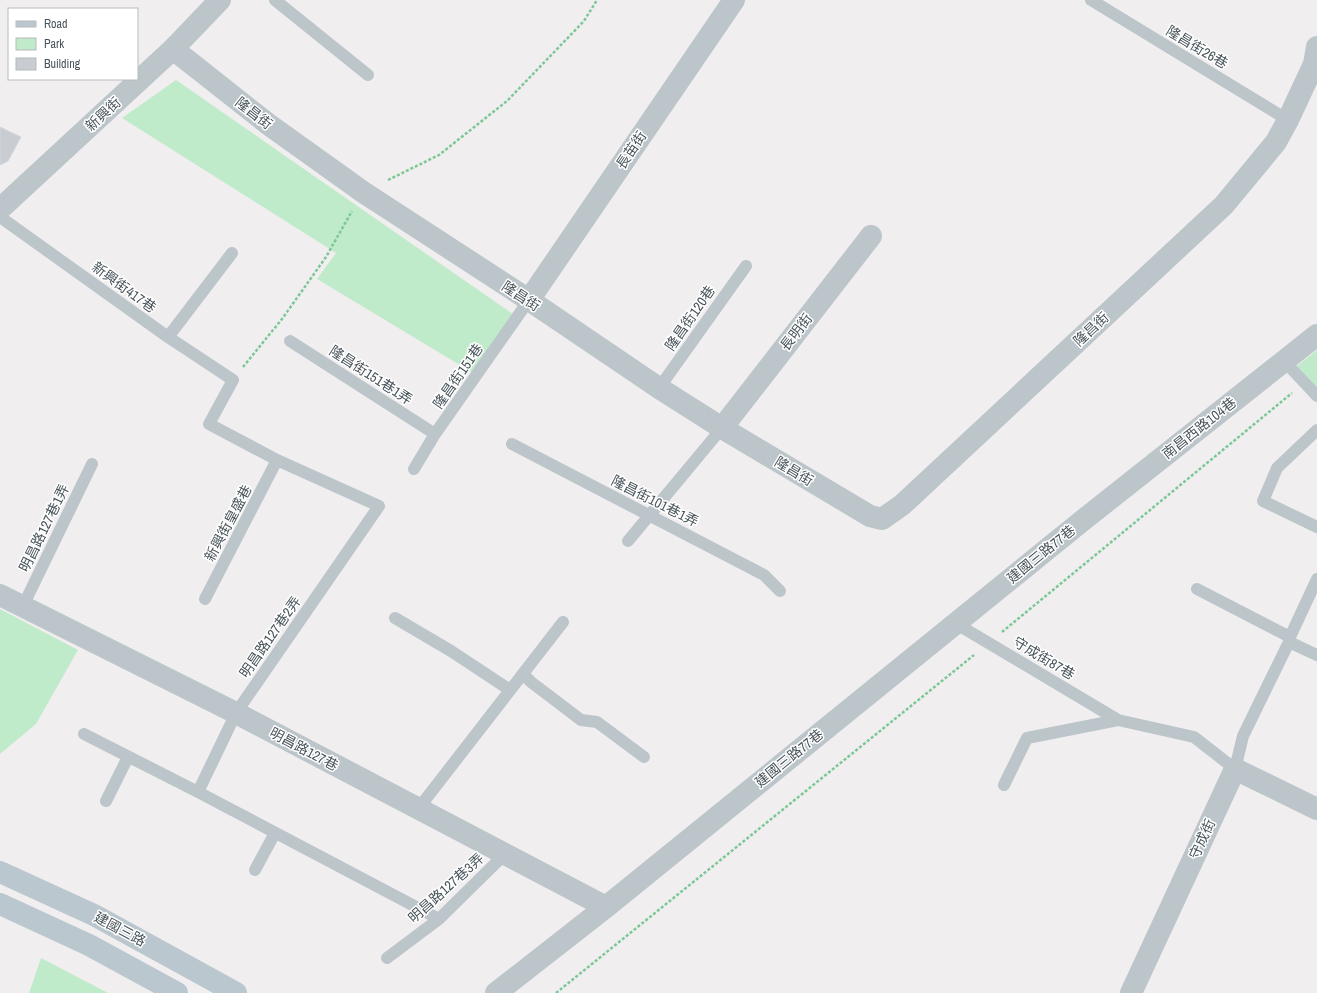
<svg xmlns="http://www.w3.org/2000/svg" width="1317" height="993" viewBox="0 0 1317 993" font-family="'Archivo Narrow','Noto Sans TC',sans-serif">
	<rect width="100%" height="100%" fill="#f1eeef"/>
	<path fill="#c0ebcb" d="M176,80L520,319L478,376L317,279L336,253L122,118Z
		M1317,350V388L1297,366Z
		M0,609L78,650L36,724L0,754Z
		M41,958L108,993H29Z"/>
	<path fill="#c9ccd1" stroke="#d3d6d9" d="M0,127L21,137L8,161L0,165Z"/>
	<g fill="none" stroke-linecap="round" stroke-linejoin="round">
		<path stroke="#7bc797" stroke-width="2.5" stroke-dasharray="3 2" stroke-linecap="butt" d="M388,180L439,155L507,101L584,21L597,0
			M243,367L282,319L326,257L352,211
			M1002,632L1292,393
			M556,993L974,655"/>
		<path stroke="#bbc5ca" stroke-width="12" d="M275,0L368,75
			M1091,0L1288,120
			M0,217L168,337L233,380L209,424L277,460L379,506L236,713L198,792
			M168,337L232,253
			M290,341L435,434
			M1284,361L1317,396
			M659,388L746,266
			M1317,430L1277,468L1263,501L1317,527
			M512,444L764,575L780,591
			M414,469L435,434L529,300
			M628,541L722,428
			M1197,589L1290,637
			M205,599L277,460
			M23,606L92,464
			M395,618L451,651L510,690
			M955,623L1118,720
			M1289,642L1317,655
			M523,674L531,682L581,720L597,722L644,757
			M84,734L198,792L439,919
			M1004,785L1027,738L1118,720L1194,737L1235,769L1243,736L1289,642L1290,637L1317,579
			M106,801L128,757
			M418,809L563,622
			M255,870L275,833
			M387,958L439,919L505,854"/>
		<path stroke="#bbc5ca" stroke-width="22" d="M173,49L268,124L363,192L529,300L659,388L722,428L870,516L882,519L902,505L1224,205L1276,142L1288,120L1314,64L1317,47
			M0,209L173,49L220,0
			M529,300L734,0
			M722,428L871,236
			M0,595L236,713L606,907
			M496,993L606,907L1082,521L1317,335
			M1131,993L1235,769L1317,809"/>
		<path stroke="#bbc7cf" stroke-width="22" d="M0,872L94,915L236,993
			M0,904L89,945L177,993"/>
	</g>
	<g text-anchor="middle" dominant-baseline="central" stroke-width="3" stroke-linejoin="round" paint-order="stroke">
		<g font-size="14" fill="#48545a" stroke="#fff">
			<text transform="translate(1197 47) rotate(31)">隆昌街26巷</text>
			<text transform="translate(254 113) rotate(38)">隆昌街</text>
			<text transform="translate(103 114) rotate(-43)">新興街</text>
			<text transform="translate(631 150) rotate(-56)">長苗街</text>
			<text transform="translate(124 287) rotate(36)">新興街417巷</text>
			<text transform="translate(521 296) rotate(33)">隆昌街</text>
			<text transform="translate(690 318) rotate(-55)">隆昌街120巷</text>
			<text transform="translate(1091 329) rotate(-43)">隆昌街</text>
			<text transform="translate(796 332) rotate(-52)">長明街</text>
			<text transform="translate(371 375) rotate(33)">隆昌街151巷1弄</text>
			<text transform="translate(458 376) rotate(-55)">隆昌街151巷</text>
			<text transform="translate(1199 428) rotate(-38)">南昌西路104巷</text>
			<text transform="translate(794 471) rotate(31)">隆昌街</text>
			<text transform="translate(655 501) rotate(27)">隆昌街101巷1弄</text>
			<text transform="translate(228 523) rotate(-62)">新興街皇盛巷</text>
			<text transform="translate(44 528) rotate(-64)">明昌路127巷1弄</text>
			<text transform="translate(1041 554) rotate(-39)">建國三路77巷</text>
			<text transform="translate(270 637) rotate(-55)">明昌路127巷2弄</text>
			<text transform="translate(1044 658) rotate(31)">守成街87巷</text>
			<text transform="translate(304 749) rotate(28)">明昌路127巷</text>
			<text transform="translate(789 758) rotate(-39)">建國三路77巷</text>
			<text transform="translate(1202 839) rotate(-65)">守成街</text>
			<text transform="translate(446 888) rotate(-42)">明昌路127巷3弄</text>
			<text transform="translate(120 929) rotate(28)">建國三路</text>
		</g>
	</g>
	<rect x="8" y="8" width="130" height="72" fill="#ffffff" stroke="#b6bbbd"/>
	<rect x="16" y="21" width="20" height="6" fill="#bbc7cf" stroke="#b6bbbd"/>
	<text x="44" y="28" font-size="12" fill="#48545a">Road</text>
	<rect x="16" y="38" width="20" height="12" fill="#c0ebcb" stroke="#b6bbbd"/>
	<text x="44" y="48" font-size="12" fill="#48545a">Park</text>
	<rect x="16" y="58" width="20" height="12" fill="#c9ccd1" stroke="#b6bbbd"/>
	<text x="44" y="68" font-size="12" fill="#48545a">Building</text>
</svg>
